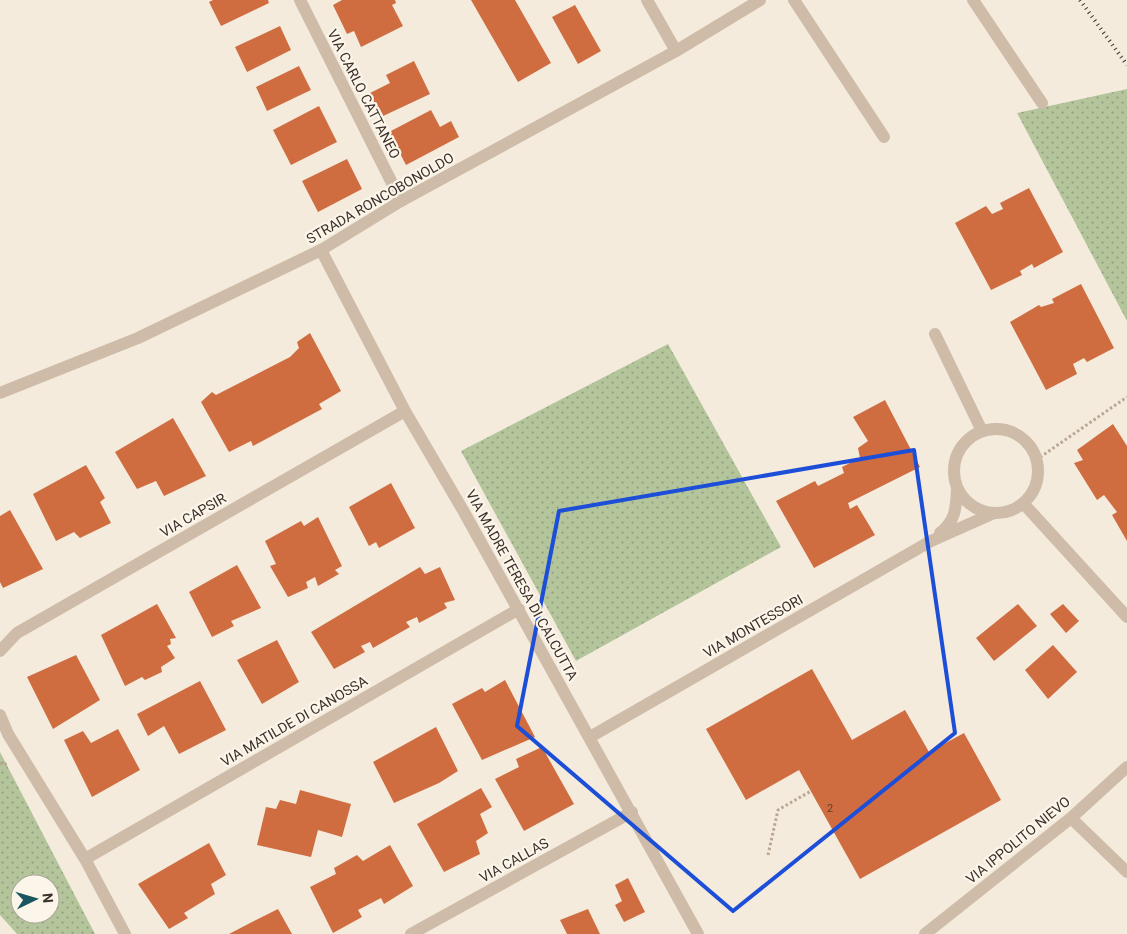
<svg xmlns="http://www.w3.org/2000/svg" width="1127" height="934" viewBox="0 0 1127 934" font-family="Roboto,sans-serif">
	<defs>
		<pattern id="grass-dots" width="8" height="8" patternUnits="userSpaceOnUse" patternTransform="scale(1.25)"><rect width="8" height="8" fill="#b4c59c"/><path d="M2 2h.1M6 6h.1" fill="none" stroke="#93a07f" stroke-width="1.8" stroke-linecap="round"/></pattern>
	</defs>
	<rect width="100%" height="100%" fill="#f4ebdd"/>
	<path fill="url(#grass-dots)" fill-rule="evenodd" d="M1127,89V321L1017,113Z
		M668,344L781,547L576,661L461,451Z
		M0,752L95,934H17L0,915ZM20,884H50V914H20Z"/>
	<path fill="#cf6d41" d="M213,0H268L269,3L221,26L209,2Z
		M342,0H395L396,3L392,5L403,26L361,47L354,31L347,34L333,5Z
		M471,0H515L551,63L518,82Z
		M575,5L601,51L578,64L552,17Z
		M280,26L291,50L247,72L235,47Z
		M414,61L430,94L381,117L370,93L390,83L386,75Z
		M299,66L311,90L267,111L256,87Z
		M319,106L337,142L291,165L273,130Z
		M431,110L440,127L451,121L459,137L406,165L389,132Z
		M347,159L362,189L318,212L302,181Z
		M1029,188L1063,252L1034,268L1032,264L1020,271L1022,275L991,290L955,223L986,206L992,214L1003,209L1000,203Z
		M1081,284L1114,348L1087,362L1084,358L1073,364L1077,374L1046,390L1010,322L1039,305L1041,307L1054,303L1052,299Z
		M310,333L341,391L319,404L322,409L253,446L251,441L229,452L201,402L212,392L216,395L290,357L299,348L297,342Z
		M885,400L920,467L848,503L850,509L857,505L875,535L814,568L776,501L815,481L818,486L844,473L842,467L860,458L858,448L868,441L853,417Z
		M173,418L206,476L164,496L156,481L137,489L115,452Z
		M1113,424L1127,446V541L1112,515L1117,512L1104,495L1097,500L1074,463L1083,460L1077,450Z
		M86,465L105,498L100,502L111,523L80,538L74,532L56,541L33,494Z
		M391,483L415,528L379,548L376,542L369,546L349,507Z
		M10,510L43,569L3,588L0,582V516Z
		M318,517L342,566L335,570L339,574L318,586L315,577L306,582L308,588L288,597L270,566L276,564L265,541L301,521L304,526Z
		M237,565L261,608L231,621L234,626L212,637L189,592Z
		M420,567L425,574L440,567L455,600L444,603L447,608L419,623L417,617L406,622L410,627L373,648L370,642L361,646L365,652L334,669L311,632Z
		M157,604L176,638L170,639L171,644L167,646L175,658L161,667L162,672L145,680L142,677L125,686L101,635Z
		M1018,604L1037,626L994,661L976,638Z
		M1063,604L1079,621L1066,633L1050,614Z
		M277,640L299,682L262,704L237,660Z
		M1053,645L1077,672L1048,699L1025,670Z
		M76,655L100,700L53,729L27,677Z
		M812,669L852,740L905,710L929,752L964,733L1001,800L860,879L799,770L746,800L706,729Z
		M505,680L535,737L482,760L452,704L482,688L485,692Z
		M200,681L226,730L179,754L164,726L148,736L137,714Z
		M436,727L458,771L439,783L394,803L373,762Z
		M118,729L140,770L92,797L64,740L83,731L91,743Z
		M542,747L574,804L524,831L495,779L519,767L516,759Z
		M481,788L492,807L480,814L488,833L476,841L480,854L444,872L417,824Z
		M300,790L351,804L342,837L318,830L311,857L257,845L266,807L276,809L280,800L296,804Z
		M209,843L226,875L211,884L215,894L184,913L188,918L169,929L138,884Z
		M390,845L413,886L384,904L381,898L358,910L362,917L333,933L310,887L336,874L334,868L357,855L363,861Z
		M628,878L645,912L624,922L615,905L622,901L615,885Z
		M278,909L292,934H229L252,922Z
		M588,909L600,934H567L560,920Z"/>
	<g fill="none" stroke-linecap="round" stroke-linejoin="round">
		<path stroke="#baa692" stroke-width="3" stroke-dasharray="2.5 2.5" stroke-linecap="butt" d="M1036,460L1127,397
			M0,763L3,765L8,763
			M768,855L778,810L811,791"/>
		<path stroke="#cebca8" stroke-width="12" d="M300,0L401,201
			M647,0L676,51
			M794,0L884,137
			M973,0L1042,103
			M321,250L405,411L464,512L698,934
			M935,334L982,431
			M954 471a42 42 0 1 1 84 0a42 42 0 1 1-84 0Z
			M1023,503L1127,617
			M940,533C956,520 956,508 957,489
			M0,651L17,633L405,411
			M0,715L8,734L85,859L125,934
			M590,737L931,541L994,513
			M1071,818L1127,872
			M85,859L519,609
			M411,934L632,812
			M925,934L1071,818L1127,767"/>
		<path stroke="#cebca8" stroke-width="12" d="M0,393L138,338L321,250L401,201L676,51L760,0"/>
		<path stroke="#3a2f29" stroke-width="4" stroke-dasharray="1 4" stroke-linecap="butt" d="M1080,0L1127,65"/>
	</g>
	<path fill="none" stroke="#1d4ed8" stroke-width="4" stroke-linejoin="round" d="M914,450L955,733L733,911L517,726L559,511Z"/>
	<g text-anchor="middle" dominant-baseline="central" stroke-width="4.5" stroke-linejoin="round" paint-order="stroke">
		<g font-size="11" fill="#5f3e2f">
			<text x="830" y="808">2</text>
		</g>
		<g font-size="14" fill="#3a2f29" stroke="#fbf5ea">
			<text transform="translate(364 94) rotate(63)">VIA CARLO CATTANEO</text>
			<text transform="translate(380 198) rotate(-30)">STRADA RONCOBONOLDO</text>
			<text transform="translate(193 515) rotate(-30)">VIA CAPSIR</text>
			<text transform="translate(522 585) rotate(61)">VIA MADRE TERESA DI CALCUTTA</text>
			<text transform="translate(753 626) rotate(-30)">VIA MONTESSORI</text>
			<text transform="translate(294 721) rotate(-30)">VIA MATILDE DI CANOSSA</text>
			<text transform="translate(1018 840) rotate(-39)">VIA IPPOLITO NIEVO</text>
			<text transform="translate(514 860) rotate(-29)">VIA CALLAS</text>
		</g>
	</g>
	<g transform="translate(35 899) rotate(85)"><circle r="24" fill="#fbf5ea" stroke="#aea69d"/>
	<path d="M0-4L9 19L0 12L-9 19Z" fill="#1a565f"/>
	<text y="-8" font-size="14" font-weight="bold" text-anchor="middle" fill="#3a2f29">N</text>
	</g>
</svg>
